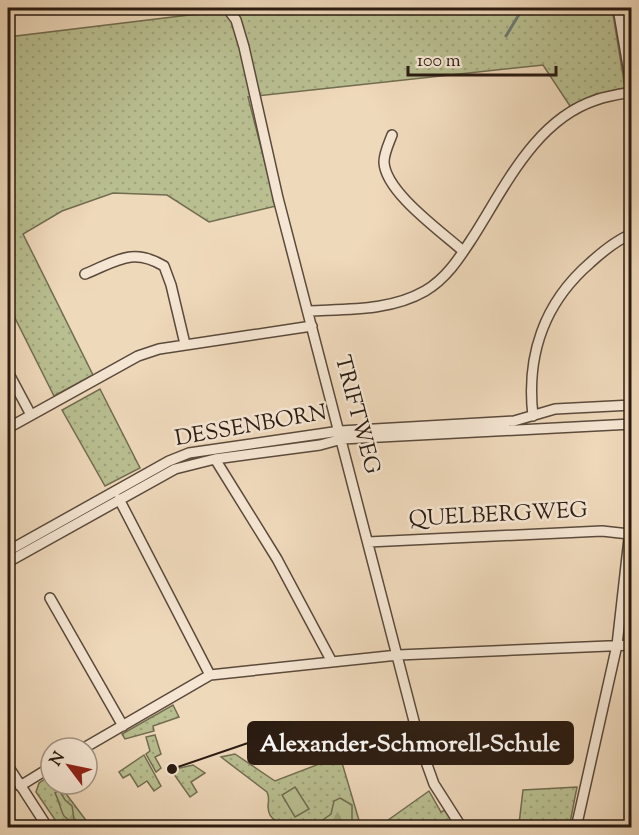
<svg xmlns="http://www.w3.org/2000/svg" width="639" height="835" viewBox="0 0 639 835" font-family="'Sorts Mill Goudy',serif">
	<defs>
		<pattern id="grass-dots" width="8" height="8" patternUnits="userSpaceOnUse" patternTransform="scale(1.5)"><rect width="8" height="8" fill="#b9bf91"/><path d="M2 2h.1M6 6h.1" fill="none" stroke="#9fa47c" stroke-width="1.8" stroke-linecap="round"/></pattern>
		<pattern id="forest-firs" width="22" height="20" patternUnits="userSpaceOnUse" patternTransform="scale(1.5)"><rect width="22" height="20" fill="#b9bf91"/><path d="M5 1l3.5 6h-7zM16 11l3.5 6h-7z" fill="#9fa47c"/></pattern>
	</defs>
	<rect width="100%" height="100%" fill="#efd9bb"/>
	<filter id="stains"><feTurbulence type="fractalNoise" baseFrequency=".00333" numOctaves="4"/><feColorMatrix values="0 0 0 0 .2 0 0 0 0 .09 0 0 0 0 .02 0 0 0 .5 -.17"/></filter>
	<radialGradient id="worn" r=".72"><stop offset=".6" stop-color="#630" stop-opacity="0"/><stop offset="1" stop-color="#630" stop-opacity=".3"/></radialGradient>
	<path fill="url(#grass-dots)" stroke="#726d51" stroke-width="1.5" d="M226,8H612L625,88L596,94L570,106L543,65L248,97L276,206L209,222L167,195L113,193L62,211L23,234L93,375L54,396L8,304V37L222,11Z
		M100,389L140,468L105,486L62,410Z
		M173,705L179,717L153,726L154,731L125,739L122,734Z
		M155,735L161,754L155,757L161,768L156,772L146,754L150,751L146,737Z
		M235,754L275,781L340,756L361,827H288L299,825V822C286,822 269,826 268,807C268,801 270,799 267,792L221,757Z
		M144,755L161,786L154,791L147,781L138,787L130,774L123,778L119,772Z
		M193,765L205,773L191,782L197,792L190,797L171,770Z
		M51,775V784H66L64,791L91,827H60L36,792L39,783Z
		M577,787L570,823L519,824L523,790Z
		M429,791L441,812L445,810L457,827L377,828Z"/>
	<path fill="url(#forest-firs)" stroke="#726d51" stroke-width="1.5" d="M59,790L65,800L72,806L74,819L81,827H72C71,820 69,821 64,816C62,814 58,798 55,793Z
		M340,798L352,805V821L358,827H313L331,814L334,801Z"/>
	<path fill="#b9bf91" stroke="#726d51" stroke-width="1.5" d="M624,8H631V34H628Z
		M295,787L309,809L295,817L282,795Z"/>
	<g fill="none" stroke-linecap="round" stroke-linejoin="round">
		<path stroke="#6e7a75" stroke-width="3" d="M506,36L523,8"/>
		<g stroke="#5b4a3c" stroke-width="12">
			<path id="minor" d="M227,8L236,20L244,47L278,198L421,748L434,784L462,828
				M618,8L632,90
				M392,135C389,143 384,153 384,162C385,192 442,232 463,251
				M85,274C117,261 132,247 164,266L171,285L185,344
				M309,311C348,309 390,311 425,291C447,278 460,257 473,237C505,187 535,120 596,100C607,96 620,94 632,92
				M8,372L31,415
				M533,416C526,356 544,303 590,263C602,252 616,240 632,234
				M8,428L138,356L159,349L312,326
				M215,459L277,559L332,662
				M119,499L210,675
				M368,542L602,531L629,534
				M8,551L169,461L189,453L340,431L514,421L555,409L632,405
				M8,562L175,469L215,459L320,445L342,439L632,424
				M50,598L123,726
				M84,748L210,675L398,655L632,645
				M8,766L48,828
				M20,786L51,767
				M576,828L617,645L632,512"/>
		</g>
		<use href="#minor" stroke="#f5e6d3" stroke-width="9"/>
	</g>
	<g text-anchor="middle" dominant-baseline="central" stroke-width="5" stroke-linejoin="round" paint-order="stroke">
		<g font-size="22" fill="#2a1b11" stroke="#f5e6d3">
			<text transform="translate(356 415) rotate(75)">TRIFTWEG</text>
			<text transform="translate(251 427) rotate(-10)">DESSENBORN</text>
			<text transform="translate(498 516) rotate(-3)">QUELBERGWEG</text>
		</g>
	</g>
	<path fill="none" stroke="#2a1b11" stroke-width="2" d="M172 769L248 743"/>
	<circle fill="#2a1b11" stroke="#f5e6d3" stroke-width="2" cx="172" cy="769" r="6"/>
	<rect fill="#2a1b11" stroke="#2a1b11" stroke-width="2" x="248" y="722" width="325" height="42" rx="6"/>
	<g font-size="24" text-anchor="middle" font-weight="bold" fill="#fff">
		<text x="410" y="751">Alexander-Schmorell-Schule</text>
	</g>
	<rect width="639" height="835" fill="none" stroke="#efd9bb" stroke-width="30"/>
	<rect x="9" y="9" width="621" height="817" fill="none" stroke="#2a1b11" stroke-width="3"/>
	<rect x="15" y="15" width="609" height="805" fill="none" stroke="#2a1b11" stroke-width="1.5"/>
	<g transform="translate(69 766) rotate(302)"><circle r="28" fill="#f5e6d3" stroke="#a49585" stroke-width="1.5"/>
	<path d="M0-4.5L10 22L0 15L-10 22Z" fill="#8f2418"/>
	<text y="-9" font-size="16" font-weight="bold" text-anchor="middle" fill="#2a1b11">N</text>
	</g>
	<path d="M408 66v9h148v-9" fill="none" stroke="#2a1b11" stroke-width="3"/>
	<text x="417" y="66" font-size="18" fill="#2a1b11" stroke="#f5e6d3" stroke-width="4.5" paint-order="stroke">100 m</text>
	<rect width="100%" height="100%" filter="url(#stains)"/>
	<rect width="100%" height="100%" fill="url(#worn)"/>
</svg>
